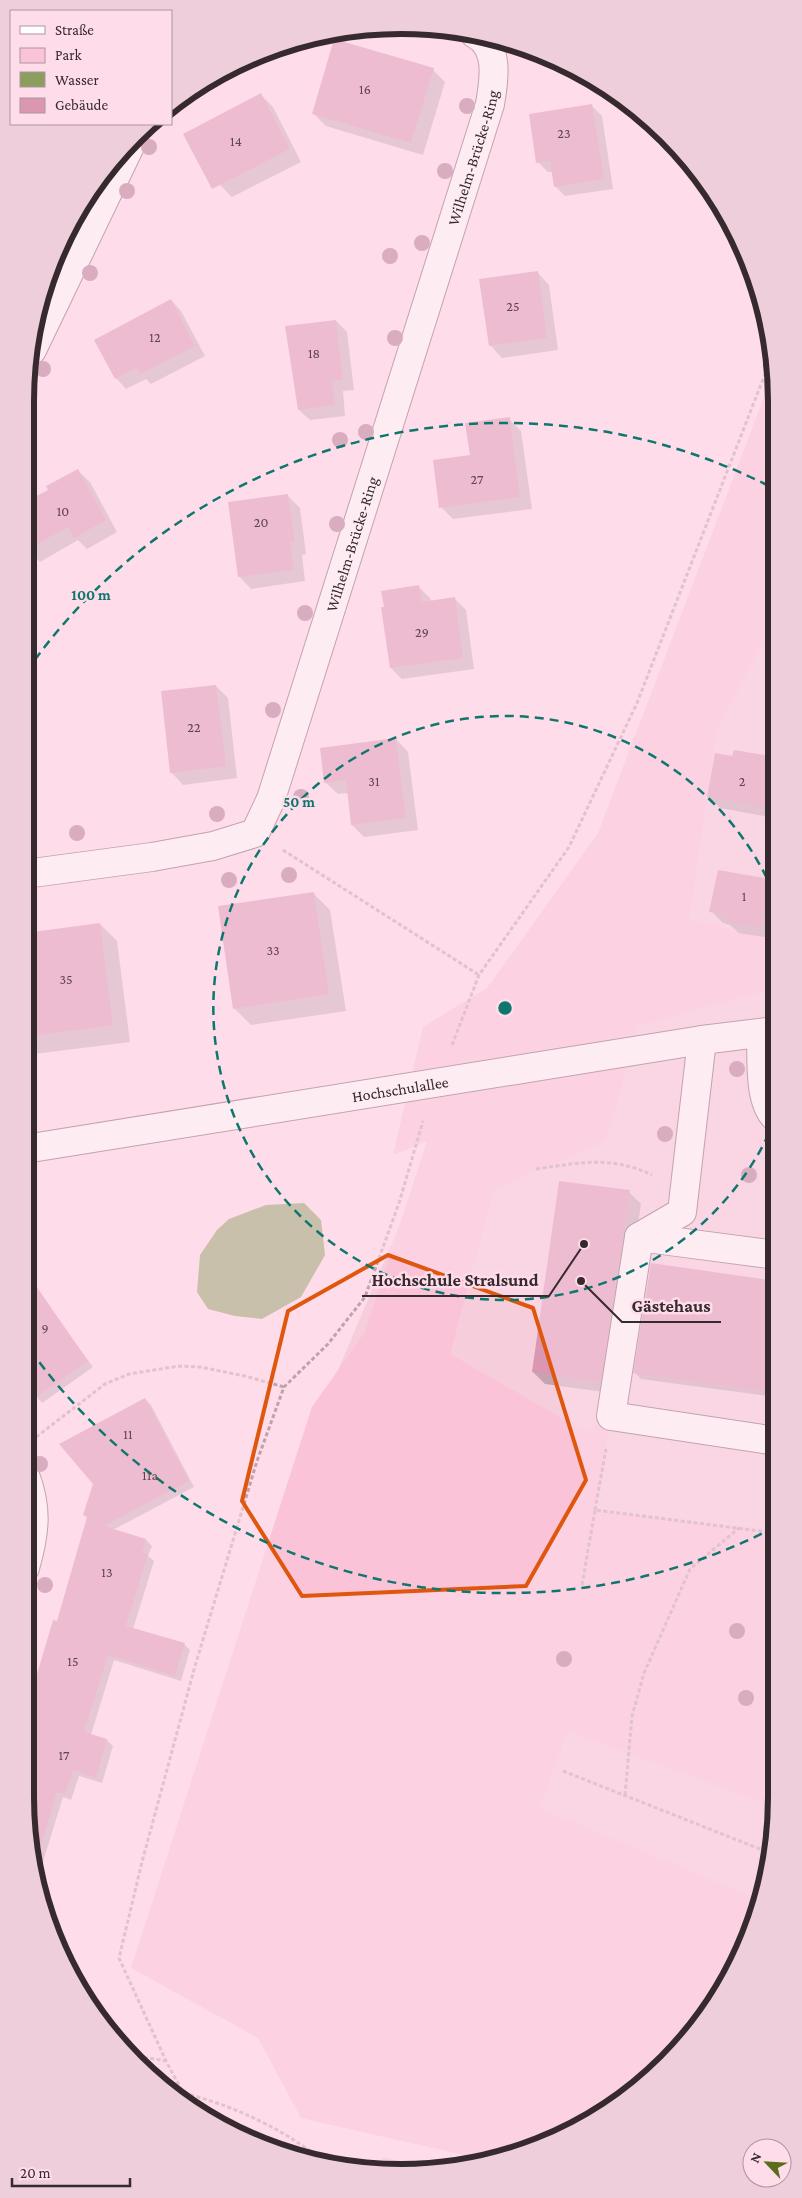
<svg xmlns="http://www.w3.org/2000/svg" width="802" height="2198" viewBox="0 0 802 2198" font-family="'Crimson Pro',serif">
	<rect width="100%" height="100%" fill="#fedce9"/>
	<path fill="#f6cddb" d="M774,420L777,1797L764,1895L738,1964L699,2026L610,2110L322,1408L512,960L610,835Z"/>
	<path fill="#fac3d8" d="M774,371V621L716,732L689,919L775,941V988L638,1026L606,1141L494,1189L450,1354L586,1432L611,1416L595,1510L776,1533V1807L568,1731L539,1808L762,1901L738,1964L699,2026L610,2110L545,2144L490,2161L301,2118L258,2038L131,1968L312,1407L365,1332L427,1141L393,1155L423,1027L487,988L598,833Z
		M384,2157L418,2166L420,2167L369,2169Z"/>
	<path fill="#8b9e5f" d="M304,1203L321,1220L325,1255L301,1297L262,1319L235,1316L208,1309L197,1292L200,1255L217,1230L229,1219L266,1205Z"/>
	<path fill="#0003" d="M433,70L445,82L423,155L326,126L314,114Z
		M261,95L273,107L301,162L232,197L220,185Z
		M592,106L602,116L613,189L565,196L555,186L553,172H548L538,162Z
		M537,272L549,285L558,350L502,358L490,345Z
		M171,300L181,311L205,356L151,384L146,379L126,389L116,378Z
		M336,321L347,332L354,390L343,391L345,416L310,420L299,410Z
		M509,419L521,431L532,509L453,519L441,507L471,456Z
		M77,470L90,482L117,532L87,549L78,540L40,562L25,545V504L50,490Z
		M288,496L300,508L306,554L302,555L305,581L251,589L239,576Z
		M419,587L430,598L431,601L454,598L466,610L474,669L402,679L391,668Z
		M774,652V683L769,678Z
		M216,686L228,698L237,778L183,785L171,772Z
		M396,739L408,752L418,830L364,837L352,825L348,793L338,794L325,782Z
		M769,757L775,763V818L720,808L708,796L733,758Z
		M775,882V933L773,932L771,938L739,933L730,925L723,923L711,911Z
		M313,893L330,910L346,1011L251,1025L234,1008Z
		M100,924L117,941L130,1042L34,1054L25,1046V934Z
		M629,1192L641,1204L612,1393L545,1384L533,1372Z
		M776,1282V1397L641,1379L635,1373Z
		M46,1303L93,1367L42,1403L25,1382V1306Z
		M145,1399L151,1405L194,1487L113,1530L146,1540L152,1546L148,1556L154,1561L133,1629L184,1644L190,1650L181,1681L114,1660L91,1735L107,1740L113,1746L102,1783L79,1776L71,1800L63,1797L38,1878L25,1797V1715L57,1623L88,1519L85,1515Z"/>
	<path fill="#db96b2" d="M334,39L434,68L411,143L312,114Z
		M261,93L290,149L212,189L183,134Z
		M592,104L604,179L554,187L550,161L536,163L529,114Z
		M538,271L547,338L489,346L479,279Z
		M171,299L195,346L140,374L136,368L115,379L94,340Z
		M336,320L343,380L332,381L335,405L298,410L285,326Z
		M510,417L520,497L439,508L433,460L470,455L465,423Z
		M78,469L106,520L74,538L68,527L25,551V502L48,490L46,486Z
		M288,494L295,542L290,543L294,570L238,577L228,502Z
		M419,585L422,602L455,597L463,658L390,668L381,607H384L381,591Z
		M216,685L226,766L170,773L161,691Z
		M396,738L406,818L351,825L346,780L324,783L320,748Z
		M734,750L770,756L769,763L775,764V809L707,797L715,753L732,756Z
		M718,870L775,880V924L761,921L760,927L726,922L727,915L709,912Z
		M314,892L329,994L233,1009L218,906Z
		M100,923L113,1025L25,1037V933Z
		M559,1181L630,1190L601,1382L532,1372Z
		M651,1263L776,1281V1392L633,1373Z
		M25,1270L88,1361L25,1405Z
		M145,1398L189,1481L104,1526L146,1539L142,1553L148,1554L126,1626L185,1643L175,1676L108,1655L84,1732L107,1739L96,1778L73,1770L65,1794L57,1792L36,1862L25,1797V1715L53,1620L57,1621L87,1517L83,1515L93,1484L59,1444Z"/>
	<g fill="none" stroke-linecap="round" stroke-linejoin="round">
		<g stroke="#7b5e69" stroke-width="30">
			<g id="minor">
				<path d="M32,350L133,140"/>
				<path id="s1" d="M25,874L152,857L213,846L255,833L271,799L490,104C494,81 500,47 475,34"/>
				<path d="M761,1033C762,1056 758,1100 775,1117"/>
				<path id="s2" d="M25,1149L702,1040L775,1031"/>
				<path d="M639,1237L611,1416L776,1441"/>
				<path d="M639,1237L682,1212L702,1040"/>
				<path d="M639,1237L776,1255"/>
				<path d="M25,1475C38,1509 35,1533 25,1568"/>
			</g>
		</g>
		<path stroke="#bea3ad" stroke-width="3" stroke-dasharray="4 2.5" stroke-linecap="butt" d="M283,850L479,975
			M452,1045L479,975L569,847L637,703L774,351
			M536,1169C579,1163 610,1155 652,1175
			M31,1441L105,1384L129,1374L179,1366L200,1367L245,1376L284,1387
			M595,1510L606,1449
			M582,1585L595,1510L776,1533
			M563,1771L770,1853
			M625,1795L632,1716L644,1673L690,1569L739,1528
			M131,2055L166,2061
			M184,2093C237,2107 284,2129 327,2164
			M188,2102L166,2061L119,1958L142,1862L195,1666L257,1461L284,1387L328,1344L365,1297L399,1203L423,1121"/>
		<use href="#minor" stroke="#fff" stroke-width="28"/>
	</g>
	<g fill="#ae728e">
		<circle cx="467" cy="106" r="8"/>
		<circle cx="149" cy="147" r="8"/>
		<circle cx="445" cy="171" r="8"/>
		<circle cx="127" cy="191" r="8"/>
		<circle cx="422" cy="243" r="8"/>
		<circle cx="390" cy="256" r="8"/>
		<circle cx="90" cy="273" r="8"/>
		<circle cx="395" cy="338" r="8"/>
		<circle cx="43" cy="369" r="8"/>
		<circle cx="366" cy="432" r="8"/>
		<circle cx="340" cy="440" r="8"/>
		<circle cx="337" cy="524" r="8"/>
		<circle cx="305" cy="613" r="8"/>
		<circle cx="273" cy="710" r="8"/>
		<circle cx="301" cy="797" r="8"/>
		<circle cx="217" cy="814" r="8"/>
		<circle cx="77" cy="833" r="8"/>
		<circle cx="289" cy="875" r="8"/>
		<circle cx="229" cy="880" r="8"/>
		<circle cx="737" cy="1069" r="8"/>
		<circle cx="665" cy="1134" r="8"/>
		<circle cx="749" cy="1175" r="8"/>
		<circle cx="40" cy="1464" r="8"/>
		<circle cx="45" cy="1585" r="8"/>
		<circle cx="737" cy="1631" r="8"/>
		<circle cx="564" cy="1659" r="8"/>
		<circle cx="746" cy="1698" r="8"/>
	</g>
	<path d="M0 0H802V2198H0ZM388,1255L533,1308L586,1480L526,1586L302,1596L242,1501L288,1311Z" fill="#fedce9" fill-opacity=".55" fill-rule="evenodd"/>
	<path fill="none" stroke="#df570e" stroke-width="4" stroke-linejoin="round" d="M388,1255L533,1308L586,1480L526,1586L302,1596L242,1501L288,1311Z"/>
	<g fill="none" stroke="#0f766e" stroke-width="2.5" stroke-dasharray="9 6">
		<path d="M775 1120A292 292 0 1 1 775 896"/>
		<path d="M775 1527A585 585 0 0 1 26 1344M26 672A585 585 0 0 1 771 487"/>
	</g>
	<g text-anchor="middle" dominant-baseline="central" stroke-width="5" stroke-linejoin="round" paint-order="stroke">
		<g font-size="14" fill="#5f454f">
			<text x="365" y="89">16</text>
			<text x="564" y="133">23</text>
			<text x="236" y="141">14</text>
			<text x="513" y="306">25</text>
			<text x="155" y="337">12</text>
			<text x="314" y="353">18</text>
			<text x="477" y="479">27</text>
			<text x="63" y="511">10</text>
			<text x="261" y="522">20</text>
			<text x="422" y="632">29</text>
			<text x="194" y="727">22</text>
			<text x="374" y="781">31</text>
			<text x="742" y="781">2</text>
			<text x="744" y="896">1</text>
			<text x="273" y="950">33</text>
			<text x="66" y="979">35</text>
			<text x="45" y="1328">9</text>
			<text x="128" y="1434">11</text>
			<text x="150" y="1475">11a</text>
			<text x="107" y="1572">13</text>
			<text x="73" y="1661">15</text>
			<text x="64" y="1755">17</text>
		</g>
		<g font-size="16" fill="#362a2e" stroke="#fedce9">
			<text stroke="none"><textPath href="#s1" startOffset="944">Wilhelm-Brücke-Ring</textPath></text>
			<text stroke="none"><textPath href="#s1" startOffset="539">Wilhelm-Brücke-Ring</textPath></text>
			<text stroke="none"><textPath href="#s2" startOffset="380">Hochschulallee</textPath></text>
		</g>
	</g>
	<path d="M0 0H802V2198H0ZM401 34H401A367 367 0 0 1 768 401V1797A367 367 0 0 1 401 2164H401A367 367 0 0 1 34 1797V401A367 367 0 0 1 401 34Z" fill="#eeceda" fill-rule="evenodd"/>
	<path fill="none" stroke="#362a2e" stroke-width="6" d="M401 34H401A367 367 0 0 1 768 401V1797A367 367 0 0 1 401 2164H401A367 367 0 0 1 34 1797V401A367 367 0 0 1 401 34Z"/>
	<circle cx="505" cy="1008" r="8" fill="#0f766e" stroke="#fedce9" stroke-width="2.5"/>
	<g font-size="15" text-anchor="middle" font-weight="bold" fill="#0f766e" stroke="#fedce9" stroke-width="5" stroke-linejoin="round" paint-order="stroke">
		<text x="91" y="600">100 m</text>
		<text x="299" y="807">50 m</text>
	</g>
	<path fill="none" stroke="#362a2e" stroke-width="2" d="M584 1244L549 1296H362M581 1281L622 1322H721"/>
	<g fill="#362a2e" stroke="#fedce9" stroke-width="2">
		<circle cx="584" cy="1244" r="5"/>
		<circle cx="581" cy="1281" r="5"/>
	</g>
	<g font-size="18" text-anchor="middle" font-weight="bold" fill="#362a2e" stroke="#fedce9" stroke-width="5" stroke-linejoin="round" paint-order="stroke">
		<text x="455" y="1286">Hochschule Stralsund</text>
		<text x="671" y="1312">Gästehaus</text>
	</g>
	<rect x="10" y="10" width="162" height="115" fill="#fedce9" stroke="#ae959e"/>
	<rect x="20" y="26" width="25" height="8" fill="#ffffff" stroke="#ae959e"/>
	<text x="55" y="35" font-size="15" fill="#362a2e">Straße</text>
	<rect x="20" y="48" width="25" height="15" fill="#fac3d8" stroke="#ae959e"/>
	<text x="55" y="60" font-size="15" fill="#362a2e">Park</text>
	<rect x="20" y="72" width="25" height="15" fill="#8b9e5f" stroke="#ae959e"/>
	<text x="55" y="85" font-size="15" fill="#362a2e">Wasser</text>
	<rect x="20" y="98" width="25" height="15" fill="#db96b2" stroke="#ae959e"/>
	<text x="55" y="110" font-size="15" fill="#362a2e">Gebäude</text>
	<g transform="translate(767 2163) rotate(295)"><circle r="24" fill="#fedce9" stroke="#ae959e"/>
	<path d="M0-4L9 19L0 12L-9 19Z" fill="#596d1c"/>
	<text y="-8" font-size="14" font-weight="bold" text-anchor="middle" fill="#362a2e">N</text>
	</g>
	<path d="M12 2178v8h118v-8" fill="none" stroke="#362a2e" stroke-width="2.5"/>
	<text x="20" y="2178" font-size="15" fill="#362a2e" stroke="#fedce9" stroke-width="4" paint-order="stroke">20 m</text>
</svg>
